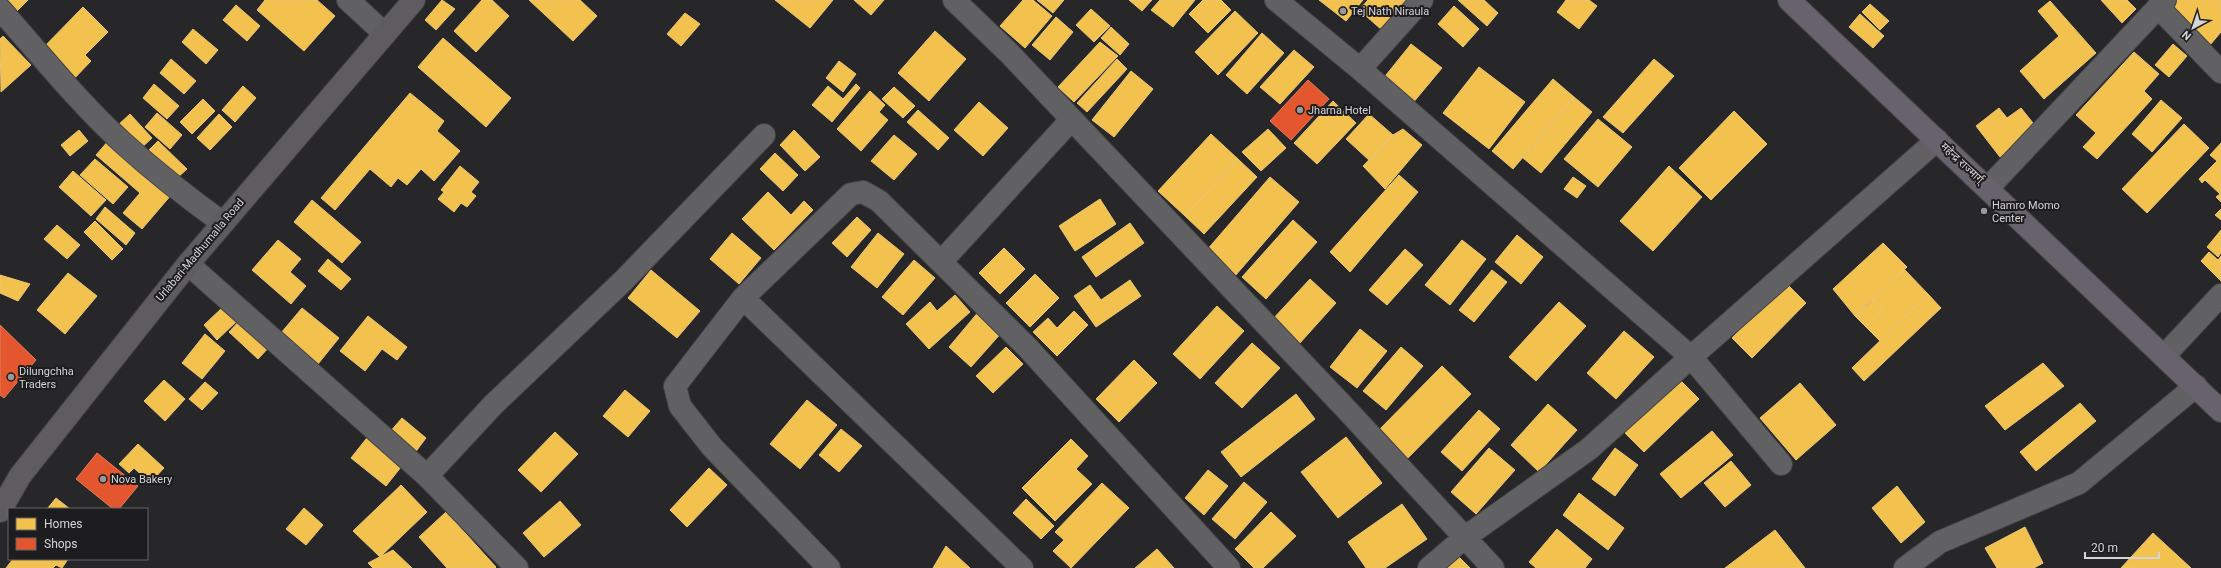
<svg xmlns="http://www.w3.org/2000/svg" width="2221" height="568" viewBox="0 0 2221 568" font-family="Roboto,'Noto Sans Devanagari',sans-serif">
	<rect width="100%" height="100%" fill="#272628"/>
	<path fill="#f2c14e" stroke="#e9c777" d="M0,0H28L13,15Z
		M265,0H317L335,16L304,51L257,10Z
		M442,0L455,9L436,30L425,20Z
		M482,0H492L509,16L476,52L454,31Z
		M529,0H580L597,16L573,41Z
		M775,0H833L810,28Z
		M854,0H884L871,15Z
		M1023,0H1033L1052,16L1025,48L1000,26Z
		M1037,0H1064L1053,13Z
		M1129,0H1152L1142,11Z
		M1160,0H1195L1173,27L1151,10Z
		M1203,0H1221L1231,10L1208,33L1189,14Z
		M1319,0H1363L1346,21Z
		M1368,0H1409L1382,30L1359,10Z
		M1458,0H1484L1498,13L1487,26Z
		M1566,0H1589L1597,6L1579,29L1557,12Z
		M2101,0H2127L2136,9L2122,23Z
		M2172,0H2221V32L2210,45L2166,7Z
		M2050,1L2096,53L2044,99L2020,71L2059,36L2038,11Z
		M1870,4L1889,21L1880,30L1862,12Z
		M236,5L260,26L247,41L223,20Z
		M1454,6L1479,29L1463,47L1438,24Z
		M83,7L108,32L85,55L91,61L72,81L41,50Z
		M1091,9L1110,26L1094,42L1076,25Z
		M1235,11L1258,33L1218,75L1195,52Z
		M685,13L700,24L681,46L667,34Z
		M1860,14L1884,36L1873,48L1849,27Z
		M1056,17L1073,32L1050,60L1032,45Z
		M1111,27L1129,44L1120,55L1101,38Z
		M193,29L218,50L206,64L182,42Z
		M935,31L966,59L929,101L898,73Z
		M1262,33L1284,53L1247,94L1226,75Z
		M3,36L31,65L1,92L0,39Z
		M443,38L511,98L486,127L418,67Z
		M1100,42L1118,56L1074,102L1058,87Z
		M1411,44L1442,68L1412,104L1382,80Z
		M2173,44L2187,56L2169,77L2155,65Z
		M1294,50L1314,67L1280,104L1260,87Z
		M2134,52L2159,74L2144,91L2152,99L2097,159L2083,147L2096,133L2076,115Z
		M171,59L196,81L184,94L160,73Z
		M1117,59L1127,69L1087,112L1077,103Z
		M1654,59L1674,76L1623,133L1603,117Z
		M839,61L856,74L843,92L826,78Z
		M1479,67L1525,102L1489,149L1443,113Z
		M1131,71L1153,89L1114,137L1092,120Z
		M1553,79L1574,97L1513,169L1492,151Z
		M154,84L179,106L167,119L143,98Z
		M856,84L860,88L832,122L812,105L828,86L843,99Z
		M243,86L256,98L235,122L222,110Z
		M894,87L915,106L903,118L882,99Z
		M870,91L885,105L879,112L888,120L861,151L837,129Z
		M410,93L444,121L437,131L460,151L434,181L421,169L407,185L398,178L391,187L370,169L335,210L321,198Z
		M1574,97L1592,112L1541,173L1523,158Z
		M203,99L215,111L192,134L180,122Z
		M2161,100L2182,118L2152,152L2132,134Z
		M1333,101L1356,123L1317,164L1294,143Z
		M979,102L1008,128L983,156L954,130Z
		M1999,108L2007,118L2021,108L2037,128L2000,157L1976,126Z
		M918,110L949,138L938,150L907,122Z
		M1734,111L1767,144L1711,200L1679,168Z
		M157,113L182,135L170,149L145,127Z
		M130,114L152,138L139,150L117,126Z
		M219,114L232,127L210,150L197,138Z
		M1369,114L1393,135L1370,161L1346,139Z
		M1598,119L1632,147L1598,187L1564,159Z
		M2184,124L2209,148L2147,213L2122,189Z
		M1268,129L1286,148L1261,171L1242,152Z
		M1403,129L1422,145L1385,189L1363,166L1393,135Z
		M79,130L88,141L70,156L61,145Z
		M794,130L820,157L805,171L780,145Z
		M1211,134L1238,159L1185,216L1158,191Z
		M894,135L917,154L894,180L871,161Z
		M109,140L172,194L142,229L123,213L140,193L96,155Z
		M158,141L187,169L176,179L148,151Z
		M2221,143V202L2216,197L2220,194L2205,180L2202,183L2199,179L2217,161L2210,155Z
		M775,153L798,175L783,191L760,169Z
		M95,159L128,187L113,204L80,175Z
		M1238,159L1257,177L1204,234L1185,216Z
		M460,166L479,182L471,192L476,196L467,207L461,203L454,212L438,199L444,192L441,190Z
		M1669,166L1702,197L1653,251L1620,221Z
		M73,171L106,200L91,216L59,187Z
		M1399,175L1418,192L1350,272L1330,252Z
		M1270,177L1299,202L1235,276L1206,251Z
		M1573,177L1586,186L1577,198L1564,189Z
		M768,192L791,215L804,201L813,210L774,250L742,219Z
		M1100,199L1116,224L1075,251L1059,226Z
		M312,200L361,242L342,263L294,222Z
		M105,207L135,233L126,245L96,219Z
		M2221,209V220L2215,215Z
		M857,217L871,230L847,257L832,243Z
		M1293,220L1317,242L1266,299L1242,277Z
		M95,221L123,249L112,260L84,232Z
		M1130,223L1144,243L1096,277L1082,257Z
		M57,225L80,245L67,259L44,239Z
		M2221,230V253L2218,257L2207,247Z
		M732,233L761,258L739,284L710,259Z
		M878,233L904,254L877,288L851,267Z
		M1517,235L1543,257L1521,284L1495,262Z
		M278,240L301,259L290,272L306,286L291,304L252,270Z
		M1462,240L1486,259L1450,305L1425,285Z
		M1883,243L1907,267L1855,316L1833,289Z
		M1004,248L1025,269L1000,294L979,273Z
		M1405,249L1423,265L1387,305L1369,290Z
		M2209,252L2218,260L2221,256V281L2201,261Z
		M328,259L351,279L341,290L318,271Z
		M914,260L935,278L903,315L882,297Z
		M1904,269L1928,294L1880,341L1866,327L1883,310L1873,300Z
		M651,270L700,311L677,338L628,298Z
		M1492,270L1507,282L1474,322L1459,310Z
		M68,273L97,296L65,334L37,310Z
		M1035,274L1059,298L1030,327L1006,303Z
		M0,275L30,284L18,301L0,293Z
		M1310,279L1336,303L1299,344L1272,320Z
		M1130,280L1141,296L1096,327L1074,296L1090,285L1101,300Z
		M1786,283L1806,303L1752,358L1732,338Z
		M1928,294L1941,308L1864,381L1852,368Z
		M955,295L970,312L929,349L906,324L930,302L937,311Z
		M1873,300L1883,310L1866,327L1855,316Z
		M1559,302L1586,326L1536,381L1509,357Z
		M1217,306L1244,331L1200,379L1173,354Z
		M223,307L237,321L217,340L204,325Z
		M302,308L339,338L318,364L281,333Z
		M980,310L1003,331L971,367L949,347Z
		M1074,311L1088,325L1057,356L1033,332L1048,318L1057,328Z
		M368,316L407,347L397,360L382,349L365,371L340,351Z
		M242,318L271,345L258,359L229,332Z
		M1360,329L1387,351L1357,388L1330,367Z
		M1624,331L1654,357L1616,399L1587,373Z
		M205,334L225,351L202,379L182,363Z
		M1252,343L1280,368L1242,408L1215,383Z
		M1006,347L1023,364L993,393L976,376Z
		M1401,347L1423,366L1386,410L1363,391Z
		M1134,360L1157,383L1119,422L1096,399Z
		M2043,363L2064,386L2005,430L1985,406Z
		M1442,366L1471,394L1402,464L1373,436Z
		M1679,379L1699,399L1644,452L1624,432Z
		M164,380L185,399L165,421L144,401Z
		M205,382L218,393L202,410L189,399Z
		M1800,383L1836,425L1796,460L1760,418Z
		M625,390L650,411L628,437L603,416Z
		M1296,394L1315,419L1241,477L1221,452Z
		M807,400L837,425L800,469L770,444Z
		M2080,403L2096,421L2036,471L2020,452Z
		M1548,404L1577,430L1539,472L1511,445Z
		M1479,410L1500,429L1462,471L1441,452Z
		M402,418L426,438L414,454L389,433Z
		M841,429L862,446L839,472L819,455Z
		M1712,431L1733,455L1681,498L1660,474Z
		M555,432L578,454L541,492L518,470Z
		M370,434L405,462L386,486L351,458Z
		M1346,437L1382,483L1338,518L1301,472Z
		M1071,439L1088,456L1076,469L1092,484L1055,521L1022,488Z
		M138,444L164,468L150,483L134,468L129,473L119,464Z
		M1489,448L1515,470L1476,514L1451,492Z
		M1615,448L1638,465L1615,496L1592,479Z
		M1731,461L1751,485L1725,507L1704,483Z
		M709,468L727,485L687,527L670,510Z
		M1208,470L1228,486L1204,515L1185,498Z
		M1244,482L1267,502L1235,539L1212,519Z
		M1102,483L1129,508L1071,568L1053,551L1064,540L1055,532Z
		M401,485L427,512L380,557L353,531Z
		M1897,486L1925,522L1901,543L1872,508Z
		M1579,493L1624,528L1608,550L1563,515Z
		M56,498L70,509H47Z
		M1026,499L1054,526L1041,539L1013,513Z
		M560,501L581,525L544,557L523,533Z
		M1402,504L1427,539L1385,568H1366L1348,542Z
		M304,508L323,525L306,545L286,529Z
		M446,512L496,567L495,568H447L419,537Z
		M1271,512L1296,536L1263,568H1254L1235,549Z
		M2025,527L2043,563L2034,568H1997L1985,548Z
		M1557,529L1592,559L1585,568H1536L1529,562Z
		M1775,530L1805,568H1725Z
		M2153,533L2191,568H2121Z
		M946,546L970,568H933Z
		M1157,549L1174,568H1135Z
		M393,550L412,568H373L368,563Z
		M1457,555L1470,568H1443Z
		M13,559H68L62,568L56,565L53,568H6Z"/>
	<path fill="#e4572e" stroke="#e07c60" d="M1308,80L1329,99L1291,140L1270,121Z
		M0,325L36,360L4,398L0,395Z
		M97,453L138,486L119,509H113L76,479Z"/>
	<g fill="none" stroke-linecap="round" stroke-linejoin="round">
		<g stroke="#434244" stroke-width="24">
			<path id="minor" d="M348,0L385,34
				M954,0L1009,53L1347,410L1493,568
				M1276,0L1360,69L1422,0
				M2158,7L2221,72
				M0,9C40,54 78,102 123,143C155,172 188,198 223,223
				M1360,69L1691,357L1589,449L1464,538L1429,568
				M1988,188L2165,0
				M941,262L1071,120
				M188,264L427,476L517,568
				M743,298L1022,568
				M2164,356L2221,295
				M1781,464L1691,357L1937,140
				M427,476L493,405L623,281L764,135
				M829,568L712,447L680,406L675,386L743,298L851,194L863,192L879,201L1027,347L1229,568
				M1905,568L1940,542L2079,483L2196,386"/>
		</g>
		<g stroke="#434244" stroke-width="24">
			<path id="major" d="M0,511L20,476L188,264L414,0"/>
		</g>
		<g stroke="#434244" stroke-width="24">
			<path id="highway" d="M1789,0L2221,411"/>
		</g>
		<use href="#minor" stroke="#616062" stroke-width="22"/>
		<use href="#major" stroke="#5e5c60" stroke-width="22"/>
		<use href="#highway" stroke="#67626b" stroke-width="22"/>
	</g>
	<g fill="#989799" stroke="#1d1c1f" stroke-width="1.5">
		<circle cx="1343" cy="11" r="4"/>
		<circle cx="1300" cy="110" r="4"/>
		<circle cx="1984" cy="211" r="4"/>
		<circle cx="11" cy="377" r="4"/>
		<circle cx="103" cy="479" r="4"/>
	</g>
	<g text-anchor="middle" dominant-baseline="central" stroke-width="4" stroke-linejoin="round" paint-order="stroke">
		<g font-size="11" fill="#d5d4d6" stroke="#1d1c1f" text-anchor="start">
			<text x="1351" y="11">Tej Nath Niraula</text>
			<text x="1308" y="110">Jharna Hotel</text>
			<text x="1992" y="205">Hamro Momo<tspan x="1992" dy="13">Center</tspan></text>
			<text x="19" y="371">Dilungchha<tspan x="19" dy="13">Traders</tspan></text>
			<text x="111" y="479">Nova Bakery</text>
		</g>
		<g font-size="11" fill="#d5d4d6" stroke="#1d1c1f">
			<text transform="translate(1962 163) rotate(43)">महेन्द्र राज्मार्ग्</text>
			<text transform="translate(200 250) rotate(-50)">Urlabari-Madhumalla Road</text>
		</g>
	</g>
	<rect x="8" y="508" width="140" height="52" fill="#1d1c1f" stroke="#676668"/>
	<rect x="16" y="518" width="20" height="12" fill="#f2c14e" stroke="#676668"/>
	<text x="44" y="528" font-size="12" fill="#d5d4d6">Homes</text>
	<rect x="16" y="538" width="20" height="12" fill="#e4572e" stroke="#676668"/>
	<text x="44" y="548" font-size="12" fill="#d5d4d6">Shops</text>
	<g transform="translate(2193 28) rotate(220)" stroke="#1d1c1f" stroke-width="3" paint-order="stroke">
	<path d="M0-3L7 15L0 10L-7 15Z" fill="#d5d4d6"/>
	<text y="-6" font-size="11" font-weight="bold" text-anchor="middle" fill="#d5d4d6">N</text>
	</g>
	<path d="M2085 552v6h74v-6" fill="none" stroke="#d5d4d6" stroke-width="2"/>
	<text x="2091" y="552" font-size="12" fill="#d5d4d6" stroke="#1d1c1f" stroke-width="3" paint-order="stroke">20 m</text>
</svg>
